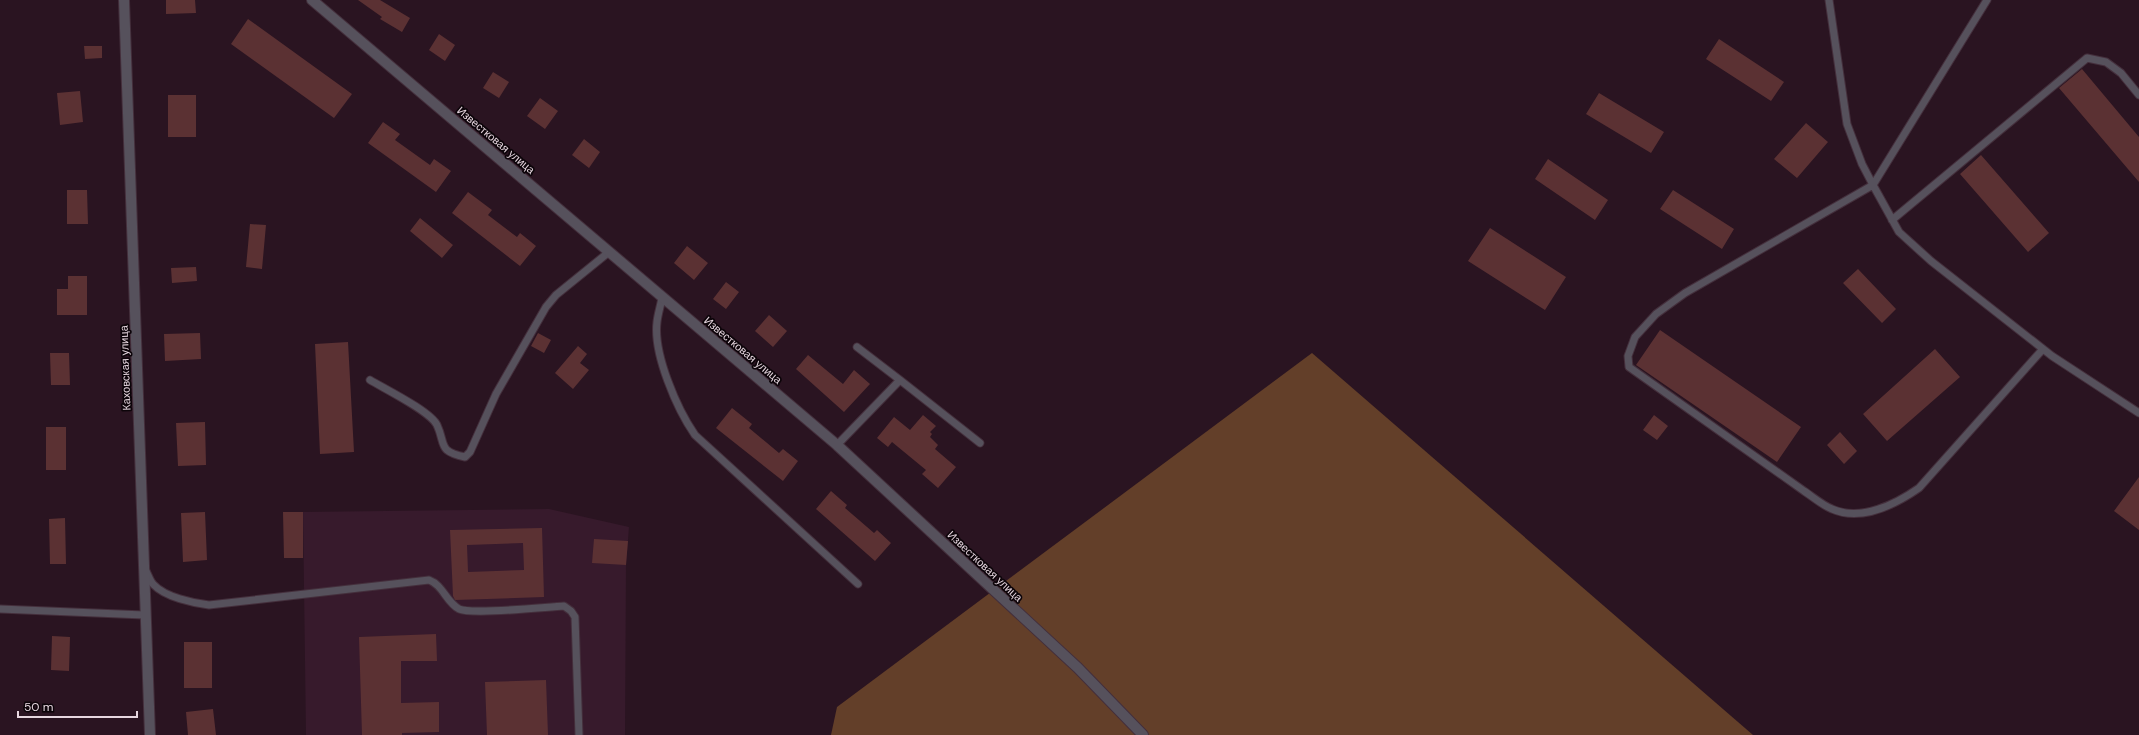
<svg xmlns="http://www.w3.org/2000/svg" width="2139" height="735" viewBox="0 0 2139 735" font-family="'DM Sans',sans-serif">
	<rect width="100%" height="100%" fill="#2a1421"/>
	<path fill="#371a2c" d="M549,509L629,527L626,565L625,735H306L303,512Z"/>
	<path fill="#633f29" d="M1312,353L1753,735H831L837,707Z"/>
	<path fill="#5b3133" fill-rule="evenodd" d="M166,0H195L196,13L166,14Z
		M358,0H380L410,18L402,32L380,19L382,17Z
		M248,19L352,94L334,118L231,44Z
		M439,34L455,45L445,61L429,50Z
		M1719,39L1784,82L1771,101L1706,59Z
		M84,46H102V58L85,59Z
		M2082,69L2139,137V182L2059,88Z
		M493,72L509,82L499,98L483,88Z
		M80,91L83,122L60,125L57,93Z
		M1599,93L1664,132L1651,153L1586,114Z
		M168,95H196V137H168Z
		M540,98L558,111L545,129L527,116Z
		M383,122L400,134L395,140L430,165L434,159L451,171L436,192L368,143Z
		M1806,123L1828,142L1797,178L1774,159Z
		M584,139L600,152L589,168L572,155Z
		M1981,155L2049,233L2028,252L1960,174Z
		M1548,159L1608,200L1595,220L1535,179Z
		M67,190H87L88,224H67Z
		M1673,190L1734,229L1722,249L1660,209Z
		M468,192L492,210L488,215L517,237L520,233L536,246L520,266L452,213Z
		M420,218L453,245L442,258L410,231Z
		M250,224L266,225L262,269L246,267Z
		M1490,228L1566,277L1545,310L1468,261Z
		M687,246L708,263L694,280L674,263Z
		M196,267L197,281L172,283L171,268Z
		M1858,269L1896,309L1882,323L1843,283Z
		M68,276H87V315H57V289H68Z
		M726,282L739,292L726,309L713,299Z
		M769,315L787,331L773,347L755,331Z
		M1660,330L1801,427L1777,462L1636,365Z
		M200,333L201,359L165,361L164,334Z
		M538,333L551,340L544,353L531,346Z
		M348,342L354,452L320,454L315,344Z
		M578,346L587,354L580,363L589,370L573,389L555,373Z
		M1935,349L1960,377L1887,441L1863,414Z
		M50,353H69L70,385H51Z
		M808,355L843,384L854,370L870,384L844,412L796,369Z
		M732,408L752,424L749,428L779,453L783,449L798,461L783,481L716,428Z
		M923,415L936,426L930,432L932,434L930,437L938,445L935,449L956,467L938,488L922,474L926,470L892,442L888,447L877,438L894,417L910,430Z
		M1654,415L1668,426L1657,440L1643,430Z
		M205,422L206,465L178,466L176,423Z
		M46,427H66V470H46Z
		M1840,432L1857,451L1844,464L1827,445Z
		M2139,477V530L2114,511Z
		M831,491L847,505L845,508L874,533L877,530L891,543L875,561L816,509Z
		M205,512L207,560L183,562L181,513Z
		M283,512H303V558H284Z
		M65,518L66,564H50L49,519Z
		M542,528L544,597L455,600L453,596L450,530ZM523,543L524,570L468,572L467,545Z
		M594,539L628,541L626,565L592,563Z
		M436,634L437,661H401V703L439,702V732L402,733V735H362L359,637Z
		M52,636L70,637L69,671L51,670Z
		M184,642H212V688H184Z
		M546,680L548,735H487L485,682Z
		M213,709L216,735H188L186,712Z"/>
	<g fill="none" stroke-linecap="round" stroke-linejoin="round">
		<g stroke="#442f3c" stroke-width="9">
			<path id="service" d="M1829,0L1847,124L1862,164L1873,185L1685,293L1656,314L1635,337L1628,356L1629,367L1804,491C1813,497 1822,505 1832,509C1861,522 1896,504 1919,488L2043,349
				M1987,0L1873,185L1899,232L1931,261L2052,356L2139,413
				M1892,220L2087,58L2106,62L2121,73L2139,95
				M662,297C661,305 658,313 657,322C653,354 677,409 695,435L858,584
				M857,347L900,380
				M370,380C385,389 430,411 437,425C446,444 437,451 465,457L470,452L496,394L546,307L556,295L609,252
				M837,445L900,380L980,443
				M145,569C148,574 150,582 154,585C165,597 193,603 209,605L429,580C443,585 446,602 459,609C472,615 545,607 564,606L571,611L575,617L579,735
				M0,609L144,615"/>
		</g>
		<g stroke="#442f3c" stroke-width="12">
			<path id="minor" d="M124,0L150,735
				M312,0L837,445L1078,668L1143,735"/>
		</g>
		<use href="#service" stroke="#56515c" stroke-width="7"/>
		<use href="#minor" stroke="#56515c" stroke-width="10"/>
	</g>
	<g text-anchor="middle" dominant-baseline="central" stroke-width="3.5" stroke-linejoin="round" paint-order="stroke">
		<g font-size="11" fill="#e6d6df" stroke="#0c0409">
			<text transform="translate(496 140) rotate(40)">Известковая улица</text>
			<text transform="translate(743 350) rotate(40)">Известковая улица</text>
			<text transform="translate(125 368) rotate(-92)">Каховская улица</text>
			<text transform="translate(985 566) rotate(43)">Известковая улица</text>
		</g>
	</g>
	<path d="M18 711v6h119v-6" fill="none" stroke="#e6d6df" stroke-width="2"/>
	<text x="24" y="711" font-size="12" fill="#e6d6df" stroke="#0c0409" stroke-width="3" paint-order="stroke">50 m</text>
</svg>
